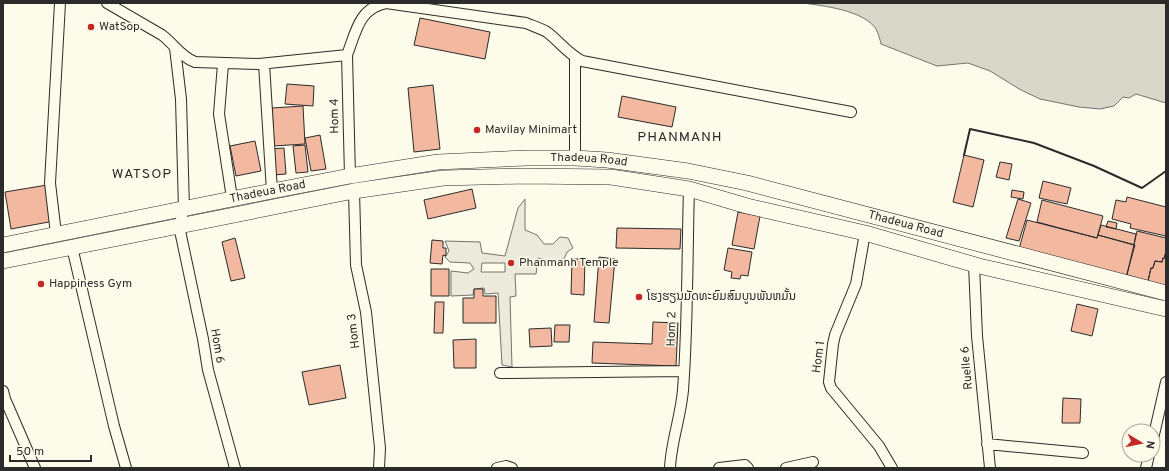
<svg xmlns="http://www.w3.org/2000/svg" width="1169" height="471" viewBox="0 0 1169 471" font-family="Overpass,'Noto Sans Lao',sans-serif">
	<rect width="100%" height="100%" fill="#fdfbea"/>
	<path fill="#eceadb" stroke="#74746e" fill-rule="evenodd" d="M525,199V230L537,235L544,244H553L560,237L568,238L573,248L567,252L564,259L551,261L538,258L536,274H515L516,296L510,297L512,367L502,365L498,293L485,294L484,288L474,289L473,295L451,296V271L468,273L474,269L470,263L450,262L445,257L449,251L445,241L480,242L482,253L505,256L518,208ZM505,263V272H481L482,263Z"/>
	<path fill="#d8d7c9" stroke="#74746e" d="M803,3H1166V103L1136,94L1129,98L1123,97L1114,106L1100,109L1079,107L1040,99L1021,90L990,71L968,63L937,66L881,44C880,39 878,33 876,29C863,10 824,6 803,3Z"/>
	<path fill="#f2b8a0" stroke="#2b2b2b" d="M420,18L490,32L485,59L414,45Z
		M287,84L314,86L313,106L285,104Z
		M433,85L440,149L414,152L408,88Z
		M622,96L676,107L672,127L618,117Z
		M303,106L305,144L274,146L272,108Z
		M320,135L326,169L311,171L305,138Z
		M255,141L261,171L236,176L230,146Z
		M305,145L308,172L296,173L293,146Z
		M284,148L286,174L273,175L271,149Z
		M964,155L984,160L973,207L953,202Z
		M1000,162L1012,164L1009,180L996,177Z
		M1043,181L1071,188L1067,204L1039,198Z
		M47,185L54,221L11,229L5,192Z
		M472,189L476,208L428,219L424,200Z
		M1012,190L1024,192L1023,199L1011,197Z
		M1127,197L1166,207V236L1130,228L1131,224L1112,219L1116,200L1126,202Z
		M1018,199L1031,203L1019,241L1006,238Z
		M1042,200L1103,216L1097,238L1037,222Z
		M738,212L760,216L754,249L732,245Z
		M1027,220L1097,238L1098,235L1135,245L1126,277L1019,249Z
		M1108,221L1117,223L1116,229L1106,227Z
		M1101,225L1136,234L1134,245L1098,235Z
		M617,228L681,229L680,249L616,248Z
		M1137,231L1166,238V251L1164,258H1163L1162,262L1155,261L1153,268H1151L1148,281L1127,275Z
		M235,238L245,278L231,281L222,242Z
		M432,240L443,241V248H446V256L443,255L442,264L430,263Z
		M728,248L752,252L748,276L741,275L740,279L731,278L732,272L724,270Z
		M599,257L615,259L609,323L594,322Z
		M1163,258H1166V286L1148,281L1151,268H1153L1155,261L1162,262Z
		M572,259H585L584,295L571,294Z
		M431,269H449V296H431Z
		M474,289H483V296H496V323H463V298H474Z
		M435,302H444L443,333H434Z
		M1077,304L1098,309L1092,336L1071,331Z
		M653,322L678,323L676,366L592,363L593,342L652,344Z
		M555,325H570L569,342H554Z
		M551,328L552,346L530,347L529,329Z
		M476,339V368H454L453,340Z
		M340,365L346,398L309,405L302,372Z
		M1063,398L1081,399L1080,423H1062Z"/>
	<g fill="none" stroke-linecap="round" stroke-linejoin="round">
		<g stroke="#2b2b2b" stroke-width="12">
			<path id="street" d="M107,3L162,35C174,44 181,57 195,62L259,64L347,55C356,32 359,8 386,3L526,23C533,26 540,28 547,32C560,42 567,53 582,61L851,112
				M175,48L181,99L184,209L179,226L203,339L208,370L235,468
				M347,55L350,176
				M575,57V158
				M223,64L219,114L232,198
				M264,64L272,191
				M354,191L356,265L366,312L380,448L379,468
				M865,233L856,284L835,335L833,344L829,382L831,388L879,446L892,468
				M56,234L50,183L60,3
				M72,247L114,426L126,468
				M974,264L977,336L990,468
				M500,373L684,371
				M3,391L5,399L35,468
				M1153,439L1166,382
				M987,444L1083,453
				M497,468L506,466L512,468
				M670,468C671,442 681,416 683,390C688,323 687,256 689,189
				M719,468L745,465L748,468
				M786,468L813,462
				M1146,468L1149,455"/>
		</g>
		<g stroke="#2b2b2b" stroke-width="16">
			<g id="primary">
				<path id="s1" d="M3,245L272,191L350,176L438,162L527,158H575L607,160L688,171L747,183L1166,293"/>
				<path d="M3,261L354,191L443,178L523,176L611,177L689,189L747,206L865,233L979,266L1166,309"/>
			</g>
		</g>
		<use href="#street" stroke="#fdfbea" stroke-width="10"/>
		<use href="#primary" stroke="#fdfbea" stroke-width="15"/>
		<path stroke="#2b2b2b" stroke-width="2" d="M964,155L970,129L1034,143L1094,166L1142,188L1166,171"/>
	</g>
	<g fill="#c62828" stroke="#fdfbea" stroke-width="1.5">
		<circle cx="91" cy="27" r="4"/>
		<circle cx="477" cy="130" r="4"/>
		<circle cx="511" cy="263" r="4"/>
		<circle cx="41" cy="284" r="4"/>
		<circle cx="639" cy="297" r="4"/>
	</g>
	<g text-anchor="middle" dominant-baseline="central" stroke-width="3" stroke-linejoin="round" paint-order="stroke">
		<g font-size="12" fill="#2b2b2b" stroke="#fdfbea" text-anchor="start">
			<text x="99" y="27">WatSop</text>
			<text x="485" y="130">Mavilay Minimart</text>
			<text x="519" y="263">Phanmanh Temple</text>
			<text x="49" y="284">Happiness Gym</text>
			<text x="647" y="297">ໂຮງຮຽນມັດທະຍົມສົມບູນພັນຫມັ້ນ</text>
		</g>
		<g font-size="12" fill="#2b2b2b" stroke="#fdfbea">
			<text transform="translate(335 116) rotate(-91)">Hom 4</text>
			<text stroke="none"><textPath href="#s1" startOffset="594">Thadeua Road</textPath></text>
			<text stroke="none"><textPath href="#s1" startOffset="270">Thadeua Road</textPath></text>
			<text stroke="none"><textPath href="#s1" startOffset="918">Thadeua Road</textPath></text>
			<text transform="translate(672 329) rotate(-88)">Hom 2</text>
			<text transform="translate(354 331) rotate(-97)">Hom 3</text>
			<text transform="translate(217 346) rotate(80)">Hom 6</text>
			<text transform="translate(819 357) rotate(-82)">Hom 1</text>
			<text transform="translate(967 368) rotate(-95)">Ruelle 6</text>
		</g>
		<g font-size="14" letter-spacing="1" fill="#2b2b2b" stroke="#fdfbea">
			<text x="680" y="137">PHANMANH</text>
			<text x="142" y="174">WATSOP</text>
		</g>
	</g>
	<rect width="1169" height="471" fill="none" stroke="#2b2b2b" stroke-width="8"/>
	<g transform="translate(1141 443) rotate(100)"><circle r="19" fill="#fdfbea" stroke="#a9a89e"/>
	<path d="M0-3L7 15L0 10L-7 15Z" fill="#c62828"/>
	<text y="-6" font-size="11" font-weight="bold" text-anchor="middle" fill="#2b2b2b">N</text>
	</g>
	<path d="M10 455v6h81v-6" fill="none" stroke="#2b2b2b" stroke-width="2"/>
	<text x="16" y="455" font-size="12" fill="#2b2b2b" stroke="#fdfbea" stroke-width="3" paint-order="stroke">50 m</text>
</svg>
